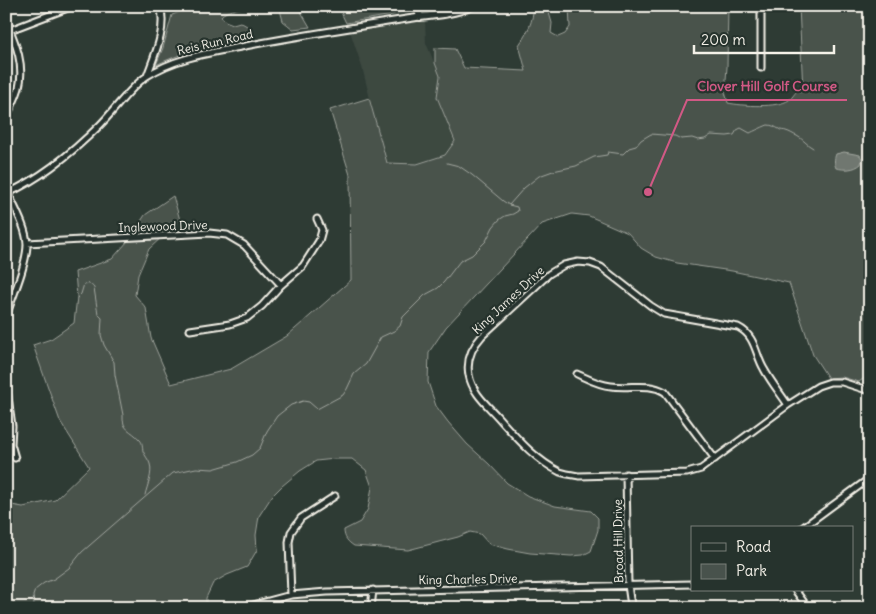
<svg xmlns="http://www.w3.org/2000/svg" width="876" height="614" viewBox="0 0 876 614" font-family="Delius,sans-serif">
	<rect width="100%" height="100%" fill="#2e3b34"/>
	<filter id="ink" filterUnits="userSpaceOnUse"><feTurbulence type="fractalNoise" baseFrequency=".02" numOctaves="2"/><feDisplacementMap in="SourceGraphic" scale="10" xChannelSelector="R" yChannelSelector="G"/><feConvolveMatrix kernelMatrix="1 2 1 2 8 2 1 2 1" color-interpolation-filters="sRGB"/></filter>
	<g filter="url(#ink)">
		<path fill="#3c4841" d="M425,20L426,43L440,76L437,97L455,142L445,155L417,164L386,163L362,67L350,31Z"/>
		<path fill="#48524c" stroke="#9ea29a" d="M214,6H247C239,9 226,10 221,16L225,21L233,24L240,22L247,26L249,31L244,42L200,47L167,60L156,65L163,48L172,15L187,9Z
			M279,6H299L300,10L310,27L293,29L283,21Z
			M338,6H406L405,10L392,15L346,23Z
			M533,6H547L552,23L551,33L558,37L565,34L570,27L569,6H728L727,67L725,92L728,103C742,106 778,108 789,100C792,98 794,94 797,91H803L799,6H870V374L859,382L842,377L828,378L813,355L789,283L732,271L677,263L656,257L641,248L628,233L589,216L572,214L542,224L446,327L429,352L428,382L436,406L448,422L467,444L489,464L507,483L528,496L555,506L591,511L598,518V530L591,551L583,555L571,556L530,553L508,549L489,544L480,534L470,532L458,537L408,550L354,546C348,542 344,538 344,530L360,522L368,509L372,487L366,470L352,459H335L316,461L300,471L282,486L272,496L259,516L256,535L257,550L247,567L227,575L213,583L206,598V608H6V504L23,507L55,500L89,467L60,421L33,345L51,339L74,323L77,297L75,272L112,259L128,241L145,215L173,196L180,220L149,249L138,275L135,295L146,308L151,338L171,384L231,369L287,336L351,280L350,175L330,110L369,98L387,163L417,164L445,155L455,141L437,97L440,76L435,63V48L455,49L464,68L526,71L519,45C527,33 534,21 533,6Z"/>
		<path fill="#6f7770" stroke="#a4a8a0" d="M844,152L860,155L862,159L861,164C854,170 845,170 836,168C834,163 834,159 836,154Z"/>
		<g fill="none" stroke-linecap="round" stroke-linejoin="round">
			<path stroke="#a4a8a0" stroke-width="1" d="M447,163L459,166L472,175L503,201L509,205
				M77,298L81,294L84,284C88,283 91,284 94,288L98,314L102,318L101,335L104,345L114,362L115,375L123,415C122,431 131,429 140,440C143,443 142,446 143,451C145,456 149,460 150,464C153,474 147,486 145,495
				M6,601L13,608
				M33,608L34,604L33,596L35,590L44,583L54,579L69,568L82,552L173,473L196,468L213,469L237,462L252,455L260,448L267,431L277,416L291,405L303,401L309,402L317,409L343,395L347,389L354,374L366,364L381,337L394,331L400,326L403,317L425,295L438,288L444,282L460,261L472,255L486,241L493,227L499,220L505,216L513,214L518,211L517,207L509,205L524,188L539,176L553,171L576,166L594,157L607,155L608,152L623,154L629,148L636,146L641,140L651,134L675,136L681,139L692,138L698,140L705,139L711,135L727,136L734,135L737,130L741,128L750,133C752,132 767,125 768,125C772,125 775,127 779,129C781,131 784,130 786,131C790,132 794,135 797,136C803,139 807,145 813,148"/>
			<g stroke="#f4f1e8" stroke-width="9">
				<path id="minor" d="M761,6V68
					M6,20C15,42 25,64 19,88C16,98 11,108 6,117
					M10,30L73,6
					M147,76C155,54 167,29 160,6
					M6,188C13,205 26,226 27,244C27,263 13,296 6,316
					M6,194C42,178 72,153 100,125C115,110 130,87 147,76C176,57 211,53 245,46C303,35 362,26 420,17
					M27,243L209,233L227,235L244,245L281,285
					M190,330L230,324L247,318L262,306L281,285L303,266L319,241L322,230L317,219
					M577,374C588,379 599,385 611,386C630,389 648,382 665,392L715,459
					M6,382L12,426L11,444L15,458
					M788,405C780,393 771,382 764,369C755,354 756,336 738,327L664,314L651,306L601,267L590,263L578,262L564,265L549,274L482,336C472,347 466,360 469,375C472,392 486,404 497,416C516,437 534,459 560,472C566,474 573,475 579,476L687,473L701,469L788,405L818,386L830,382H842L870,391
					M626,474L628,585L630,599L632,608
					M802,528L870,478
					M795,590L808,608
					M291,595L289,542L291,532L301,518L335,496
					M246,607L291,595L327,592L692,584
					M371,608L373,590
					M868,608L870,606"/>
			</g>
			<g stroke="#f4f1e8" stroke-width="10">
				<path id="major" d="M417,6L420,17C439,15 456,13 473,6"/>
			</g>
			<use href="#minor" stroke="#26332d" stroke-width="5"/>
			<use href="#major" stroke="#26332d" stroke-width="6"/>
		</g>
	</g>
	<g text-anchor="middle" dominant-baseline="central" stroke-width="4.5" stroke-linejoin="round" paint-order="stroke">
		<g font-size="12" fill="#f4f1e8" stroke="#26332d">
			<text transform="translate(215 42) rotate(-13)">Reis Run Road</text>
			<text transform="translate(163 226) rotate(-2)">Inglewood Drive</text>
			<text transform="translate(508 300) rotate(-43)">King James Drive</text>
			<text transform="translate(618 541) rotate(-91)">Broad Hill Drive</text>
			<text transform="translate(468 579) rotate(-1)">King Charles Drive</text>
		</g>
	</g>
	<path fill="none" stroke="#d15985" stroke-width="2" d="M648 192L687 100H847"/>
	<circle fill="#d15985" stroke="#26332d" stroke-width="2" cx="648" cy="192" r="5"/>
	<g font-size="14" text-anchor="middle" font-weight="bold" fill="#d15985" stroke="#26332d" stroke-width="4.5" stroke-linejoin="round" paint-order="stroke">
		<text x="767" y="91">Clover Hill Golf Course</text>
	</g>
	<rect width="876" height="614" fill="none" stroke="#26332d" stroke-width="25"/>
	<rect x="12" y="12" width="851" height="589" fill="none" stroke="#f4f1e8" stroke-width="2" filter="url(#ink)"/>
	<rect x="691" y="526" width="162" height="65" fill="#26332d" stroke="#787f78"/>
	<rect x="701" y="543" width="25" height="8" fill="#26332d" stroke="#787f78"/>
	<text x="736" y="552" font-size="15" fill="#f4f1e8">Road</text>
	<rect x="701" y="564" width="25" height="15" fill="#48524c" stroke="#787f78"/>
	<text x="736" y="576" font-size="15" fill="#f4f1e8">Park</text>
	<path d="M694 45v8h140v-8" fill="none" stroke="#f4f1e8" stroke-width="2.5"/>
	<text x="701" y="45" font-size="15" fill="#f4f1e8" stroke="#26332d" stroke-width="4" paint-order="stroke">200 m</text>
</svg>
